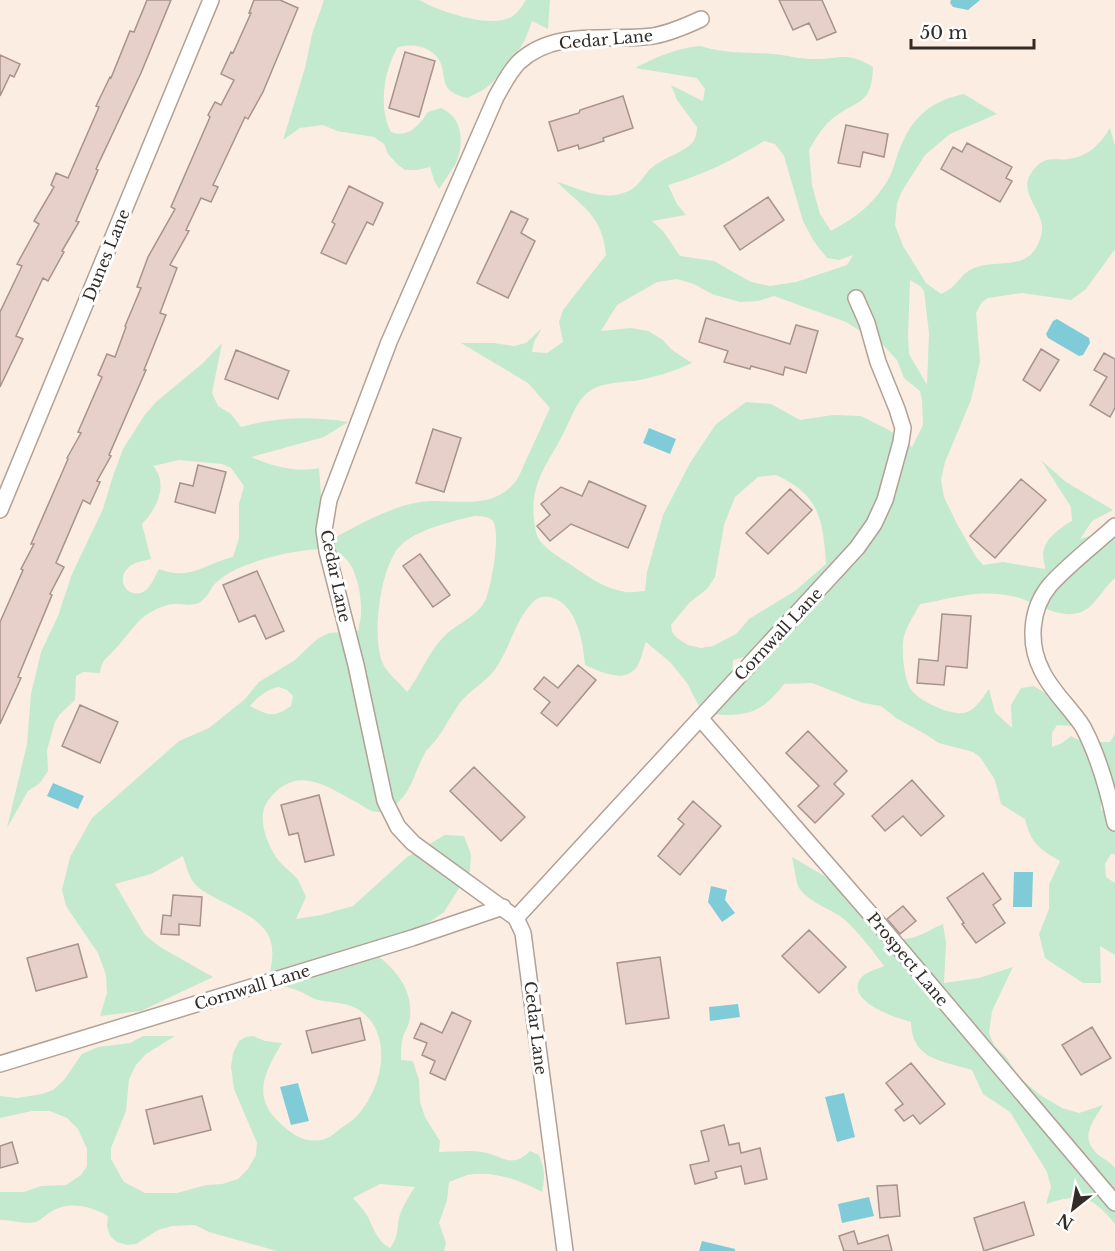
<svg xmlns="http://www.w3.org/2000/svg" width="1115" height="1251" viewBox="0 0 1115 1251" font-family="'Libre Baskerville',serif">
	<rect width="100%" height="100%" fill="#fcede3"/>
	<path fill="#c3e9cf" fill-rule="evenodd" d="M324,0H419C439,11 494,31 514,15C519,11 523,5 526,0H550L548,29L532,21C528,32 525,42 518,51C515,55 511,57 508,61C492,83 494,86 467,98C460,96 452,94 447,87C443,81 444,71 441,64C434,47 413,42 397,48C384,72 378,107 391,132C408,139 419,125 428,112L441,108C463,117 465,144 455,165C450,173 444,181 439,189L434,180L430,167L417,170H405L398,165L388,154L384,144L374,137L337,131L323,125L300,128L283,140L305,68L312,34Z
		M700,46C726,54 748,52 774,54C786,55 799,59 811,59C840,60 845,50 873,67C872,107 856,99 832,119C822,127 815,140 809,150L812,185L820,214L831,231C859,215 872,206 889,178C894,169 896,157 900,148C913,116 931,101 964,94L997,114L950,134L925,155L902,191L897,203L895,225L903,246L926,283L941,294C958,287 960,274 972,269C997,257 1030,275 1041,236C1049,209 1009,192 1038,165C1048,156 1057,161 1068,159C1088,157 1101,143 1110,128L1115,146V249L1086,289L1071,300L1022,293L988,298L982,302L976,313L980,361L971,400L945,462L941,480L944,497L957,524L976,557L983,565L1003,562L1045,569C1045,565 1043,559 1043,554C1044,539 1060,528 1072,521L1071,507L1041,460L1066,482L1113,510L1092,521L1080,539L1115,528V578C1104,587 1098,601 1087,609C1065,624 1036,602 1016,597C979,588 955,598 920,604C914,616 904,629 903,642C902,655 904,677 910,688C916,700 954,718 967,712C977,708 983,697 989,689L995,712L1012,728L1011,705L1021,688L1034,686L1054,699L1074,726L1057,725L1052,733V747L1062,743L1071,736L1083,742H1110L1115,734V786L1113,784L1101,797V810L1115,817V854H1111L1105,864L1106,877L1115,883V955L1100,946L1101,983H1083L1045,958L1039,934L1049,909V885L1060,861C1039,849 1031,843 1025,819L1001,804L995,780L980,757L973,752L939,743L925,734L896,718L881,706L863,703L812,683L784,684C758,718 743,716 703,714L687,683L671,663L646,642C643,649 642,658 638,665C627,685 601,672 585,665C583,642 577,603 550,597C544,596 537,597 533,602C515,620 511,646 496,668C487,681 474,688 463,699C453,711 447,725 438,737C435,742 430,746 426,751C415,769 413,791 395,805C390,808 383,812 378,812C371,812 364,807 358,803C326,786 295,762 267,802C256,818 268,847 279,861C285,868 293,873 298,880C301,885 303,891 306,897L296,919L321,915L353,906L407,857L445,835L464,836L471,854L470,871L444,912L431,921L372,951C395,969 416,990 409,1023C407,1029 403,1034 402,1041C401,1047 401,1054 401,1060L413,1061L419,1080L420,1102L425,1117L440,1141L439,1152C453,1152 469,1150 482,1152C502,1155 511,1170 530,1151L539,1155C545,1168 545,1178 542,1192C520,1180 492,1170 467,1175C461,1177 455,1180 449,1182L447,1200L439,1223L446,1243L444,1251H277L209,1232L195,1225L172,1226L158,1230L136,1244L127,1245L117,1242L110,1236L107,1226L108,1216C92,1207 72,1201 54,1210C48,1213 43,1218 38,1221C28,1226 11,1219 0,1220V1192H24L41,1186L66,1185L81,1175L87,1166V1149L78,1129L67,1118L50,1111H32L0,1118V1096L17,1098L42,1094L53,1090L64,1080L82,1054L98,1047L130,1043L143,1036H175L146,1054L136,1065L129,1079L126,1111L111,1148V1159L124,1182L145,1193H177L206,1185L222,1184L238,1179L248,1169L256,1155L257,1143L234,1089L231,1067L233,1053L239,1041L246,1037L253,1036L265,1041L282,1043C261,1078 251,1101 288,1130C300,1139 309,1143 325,1139C331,1137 336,1132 340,1129C345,1125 351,1122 355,1118C381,1092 395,1038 362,1012C349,1002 333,1003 318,1000C309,997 302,991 293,989C285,986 275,985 267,983C283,930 262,922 219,900C213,896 205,893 199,888C189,880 187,868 183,856L151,874L115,884L145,935L160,947L213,977L141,1011L100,1016L107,993L106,975L98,953L66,906L62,890L70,857L92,818L179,741L209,728L245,699L259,682L295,660L317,639L329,633L358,631C359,625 361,619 361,613C362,595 356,560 337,552C317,543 259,559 239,568C230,572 220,578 213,586C209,592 206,599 199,603C188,607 177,602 167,605C137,615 136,627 116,648C108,657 101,660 100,673L83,672L76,676L75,700L60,714L55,722L47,750L48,771L40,783L28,791L7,828L27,744L31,694L41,652L58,616L72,574L103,509L113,476L123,449L144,416L156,402L203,363L222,343L212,393L218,406L231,414L241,427C277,417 311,416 348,422L324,437L251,457C272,466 296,473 319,468L322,508L336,537C362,523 390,507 420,502C452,497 490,513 515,482C520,476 523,466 527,458C535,441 542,425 550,408L528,383L461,343H494L514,346L526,343L542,328L534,342L532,352L547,353L563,342L559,322L563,310L606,255C602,214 583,208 557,182C575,187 596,198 615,195C641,191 639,177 655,165C666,157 681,153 691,144C696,139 697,133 697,127L677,100L671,85L703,101L705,89L697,78L635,68C656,57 677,48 700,46ZM764,141L775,144L784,156L803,221L813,240L827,258L839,260L853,255L847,265L796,282L770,286L751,282L714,261L680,256L663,231L652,221L686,215L677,204L668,185C703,175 733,160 764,141ZM677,279L694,284L712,294L740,302L758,301L774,296L846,322L883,345L897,360L904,378L920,391L922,400L923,425L912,447L889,430L861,416L833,415L800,420L771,404L746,402L716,424L690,463L663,515L647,572L645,591C639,591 632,593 626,592C609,590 591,579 577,569C565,560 551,554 541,542C536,536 535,528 534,520C530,484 546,466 562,436C570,422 575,403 587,393C602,381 623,383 640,380C658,376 675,371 692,363L672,350L663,340L648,331L631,328L601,331L617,305L657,282ZM910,280L920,286L924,291L929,333L927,385L909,354L908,336ZM179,460L222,464L231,468L244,486L239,504V538L233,557C204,564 191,581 159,569C155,576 152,585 146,590C131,602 113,581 129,567C134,562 144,561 151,559L142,524C157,508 169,484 153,466ZM776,475C820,495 823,520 826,564L795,591L749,619L736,634L713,646L701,648L688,645L677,638L672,632L671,625L689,603L707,589L715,577L724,525L735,497L758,477ZM474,516C479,517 487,515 492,520C502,529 491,589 485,601C478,615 461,622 450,631C430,647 422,673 407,692C400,683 388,674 383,664C371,638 380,565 401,545C416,530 453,521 474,516ZM758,653L731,683L733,660ZM279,687L287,690L293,696L291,706C273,718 269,716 250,706C258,697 267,689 279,687ZM380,1184L415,1187C409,1196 404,1204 400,1214C396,1228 400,1235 390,1248C377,1241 374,1229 368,1217C364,1210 358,1204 353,1198Z
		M792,857L833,881L896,939C916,941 926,931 943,924L946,943L944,983L979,978L1013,967L992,1011L989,1033L994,1045L1006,1057L1020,1078L1040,1095L1062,1108L1079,1113L1103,1105C1095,1119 1081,1134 1093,1149C1098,1157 1109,1160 1115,1168V1224C1091,1195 1081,1193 1046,1204L1051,1187L1047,1172L1010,1112L983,1094L972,1070C944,1061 911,1060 911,1022C897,1018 846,1002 860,979C866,971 876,970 884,966C872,950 859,933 845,920C831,908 810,904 799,888C796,883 794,864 792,857Z"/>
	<path fill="#7fccd8" d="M951,0H980L968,10L953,7L950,3Z
		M1057,319L1089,338L1090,343L1083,355L1079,356L1048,338L1046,334L1053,321Z
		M649,428L676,439L670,454L643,443Z
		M53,783L84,796L78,809L47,796Z
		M1014,872H1033L1032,907H1013Z
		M711,886L727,890L725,900L735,913L722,922L708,902Z
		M738,1004L740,1017L710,1021L709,1007Z
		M298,1083L309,1121L291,1125L280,1087Z
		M844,1093L855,1137L837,1142L825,1097Z
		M869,1197L874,1216L842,1223L838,1204Z
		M702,1241L735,1249V1251H699Z"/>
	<path fill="#e6d0c9" stroke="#a7938c" stroke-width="1.5" d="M147,0H171L141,73L96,169L98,170L76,221L79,222L62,251L64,252L48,281L43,278L16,336L23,339L0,387V312L22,266L17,264L39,224L34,221L54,187L51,185L56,173L68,178L99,107L96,106L110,77L111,78L130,31L134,32Z
		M254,0H280L298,8L263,92L248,119L245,117L213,185L218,187L211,202L201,198L186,230L189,231L170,265L177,268L160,313L166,315L144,370H146L109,455L111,456L97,481L100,482L90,504L83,500L56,563L64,567L50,594L52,595L18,677L21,678L0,724V622L23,570L21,569L34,544H31L68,459L67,458L81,433L78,432L102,377L98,375L107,354L115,357L126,327L125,326L141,288L137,287L148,257L175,209L171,207L210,117L208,115L215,102L221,105L234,80L221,74L231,52L233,53L251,13H249Z
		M779,0H822L836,32L817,40L809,23L793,30Z
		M405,52L435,61L419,117L389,108Z
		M0,55L20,64L14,77L10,75L0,96Z
		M623,96L633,128L603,138L604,141L579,149L578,145L558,151L549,122L579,113L580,110Z
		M846,125L888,134L884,157L863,152L860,167L838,163Z
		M967,143L1012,167L1006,178L1012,181L1000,202L941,169L953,147L962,152Z
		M349,186L383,203L373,225L367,222L346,264L321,253L335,224L332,222Z
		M768,197L784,220L740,250L724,226Z
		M511,211L528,219L521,233L535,241L508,298L477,283Z
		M706,318L790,344L796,325L818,331L806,373L785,367L783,375L751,366L750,369L724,362L728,351L699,342Z
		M1041,349L1059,360L1040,391L1023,380Z
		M236,350L289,371L278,399L225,379Z
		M1104,353L1115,359V408L1110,417L1090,405L1107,377L1094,370Z
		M433,429L461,438L444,492L416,483Z
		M198,465L226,472L215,513L175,502L180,483L193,486Z
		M1021,479L1046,500L995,558L970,536Z
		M589,481L646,506L628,548L571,524L550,541L537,526L550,515L541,504L561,487L582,496Z
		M790,489L812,510L768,554L746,533Z
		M420,554L450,595L433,607L403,566Z
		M257,571L284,631L266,639L255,615L239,622L223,585Z
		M942,614L971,616L967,668L946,666L944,685L917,683L919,659L938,661Z
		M578,665L596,680L557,726L541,713L550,702L534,689L544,677L558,688Z
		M80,705L118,722L100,763L62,746Z
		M808,731L847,771L834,784L844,794L815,823L798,806L819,786L786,753Z
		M474,767L525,817L501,841L450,791Z
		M912,780L944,816L921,836L903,816L885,831L872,816Z
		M319,795L334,855L305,862L298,833L289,835L281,805Z
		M693,801L721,826L680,875L658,856L684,824L678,819Z
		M983,873L1001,899L993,905L1005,923L976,943L962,924L964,923L947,898Z
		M173,895L202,897L200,926L179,924V935L161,934L163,915L171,916Z
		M903,906L916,921L900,934L887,919Z
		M809,930L846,967L819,993L782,956Z
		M78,944L87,977L36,991L27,958Z
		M660,957L669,1018L626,1024L617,963Z
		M452,1012L471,1021L445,1080L430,1073L435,1061L422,1055L427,1043L414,1038L421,1023L442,1033Z
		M360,1018L365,1040L312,1053L306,1031Z
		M1092,1027L1111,1058L1081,1075L1062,1045Z
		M911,1063L945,1104L920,1124L913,1115L904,1121L895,1110L903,1104L886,1083Z
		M202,1096L211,1130L154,1144L146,1110Z
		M724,1125L729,1145L739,1143L741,1153L760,1148L767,1179L745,1184L741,1166L715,1172L717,1178L695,1184L690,1165L709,1161L701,1131Z
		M12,1142L18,1163L0,1168V1146Z
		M897,1185L900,1216L880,1218L877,1186Z
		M1024,1202L1034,1235L984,1251L974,1218Z
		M854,1231L858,1244L888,1235L892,1251H844L839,1236Z"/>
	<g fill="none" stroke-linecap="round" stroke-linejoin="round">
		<g stroke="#b2a195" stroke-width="18">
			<path id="minor" d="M0,510L211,0
				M1115,526C1094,545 1069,564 1050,585C1030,609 1028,644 1042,671C1052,692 1071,708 1083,727C1099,757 1108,790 1115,823
				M700,718L873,917L1115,1203
				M516,918L857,548L874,524L885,500L901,442L903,428L897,409L878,362L867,323L856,298
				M0,1064L412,938L503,907
				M565,1251L523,933L516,918L413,843L398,827L385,801L356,665L327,551L324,530L329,500L389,342L496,97C503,85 509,72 519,62C556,28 608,42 653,36C670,33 686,26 701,19"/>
		</g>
		<use href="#minor" stroke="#fff" stroke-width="15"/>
	</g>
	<g text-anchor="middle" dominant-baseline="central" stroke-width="6" stroke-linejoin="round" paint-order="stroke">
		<g font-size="16" fill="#322b26" stroke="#fefefe">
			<text transform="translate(606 39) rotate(-5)">Cedar Lane</text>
			<text transform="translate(106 255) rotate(-68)">Dunes Lane</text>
			<text transform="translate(336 576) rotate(78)">Cedar Lane</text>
			<text transform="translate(778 634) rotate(-47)">Cornwall Lane</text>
			<text transform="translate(908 959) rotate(50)">Prospect Lane</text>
			<text transform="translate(252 987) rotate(-17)">Cornwall Lane</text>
			<text transform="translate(536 1028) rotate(83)">Cedar Lane</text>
		</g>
	</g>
	<g transform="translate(1073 1209) rotate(211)" stroke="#fefefe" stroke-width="4.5" paint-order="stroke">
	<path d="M0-4.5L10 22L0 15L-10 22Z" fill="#322b26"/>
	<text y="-9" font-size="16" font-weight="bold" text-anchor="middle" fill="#322b26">N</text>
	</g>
	<path d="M911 39v9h123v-9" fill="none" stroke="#322b26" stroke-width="3"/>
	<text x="920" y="39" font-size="18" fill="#322b26" stroke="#fefefe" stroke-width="4.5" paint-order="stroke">50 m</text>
</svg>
